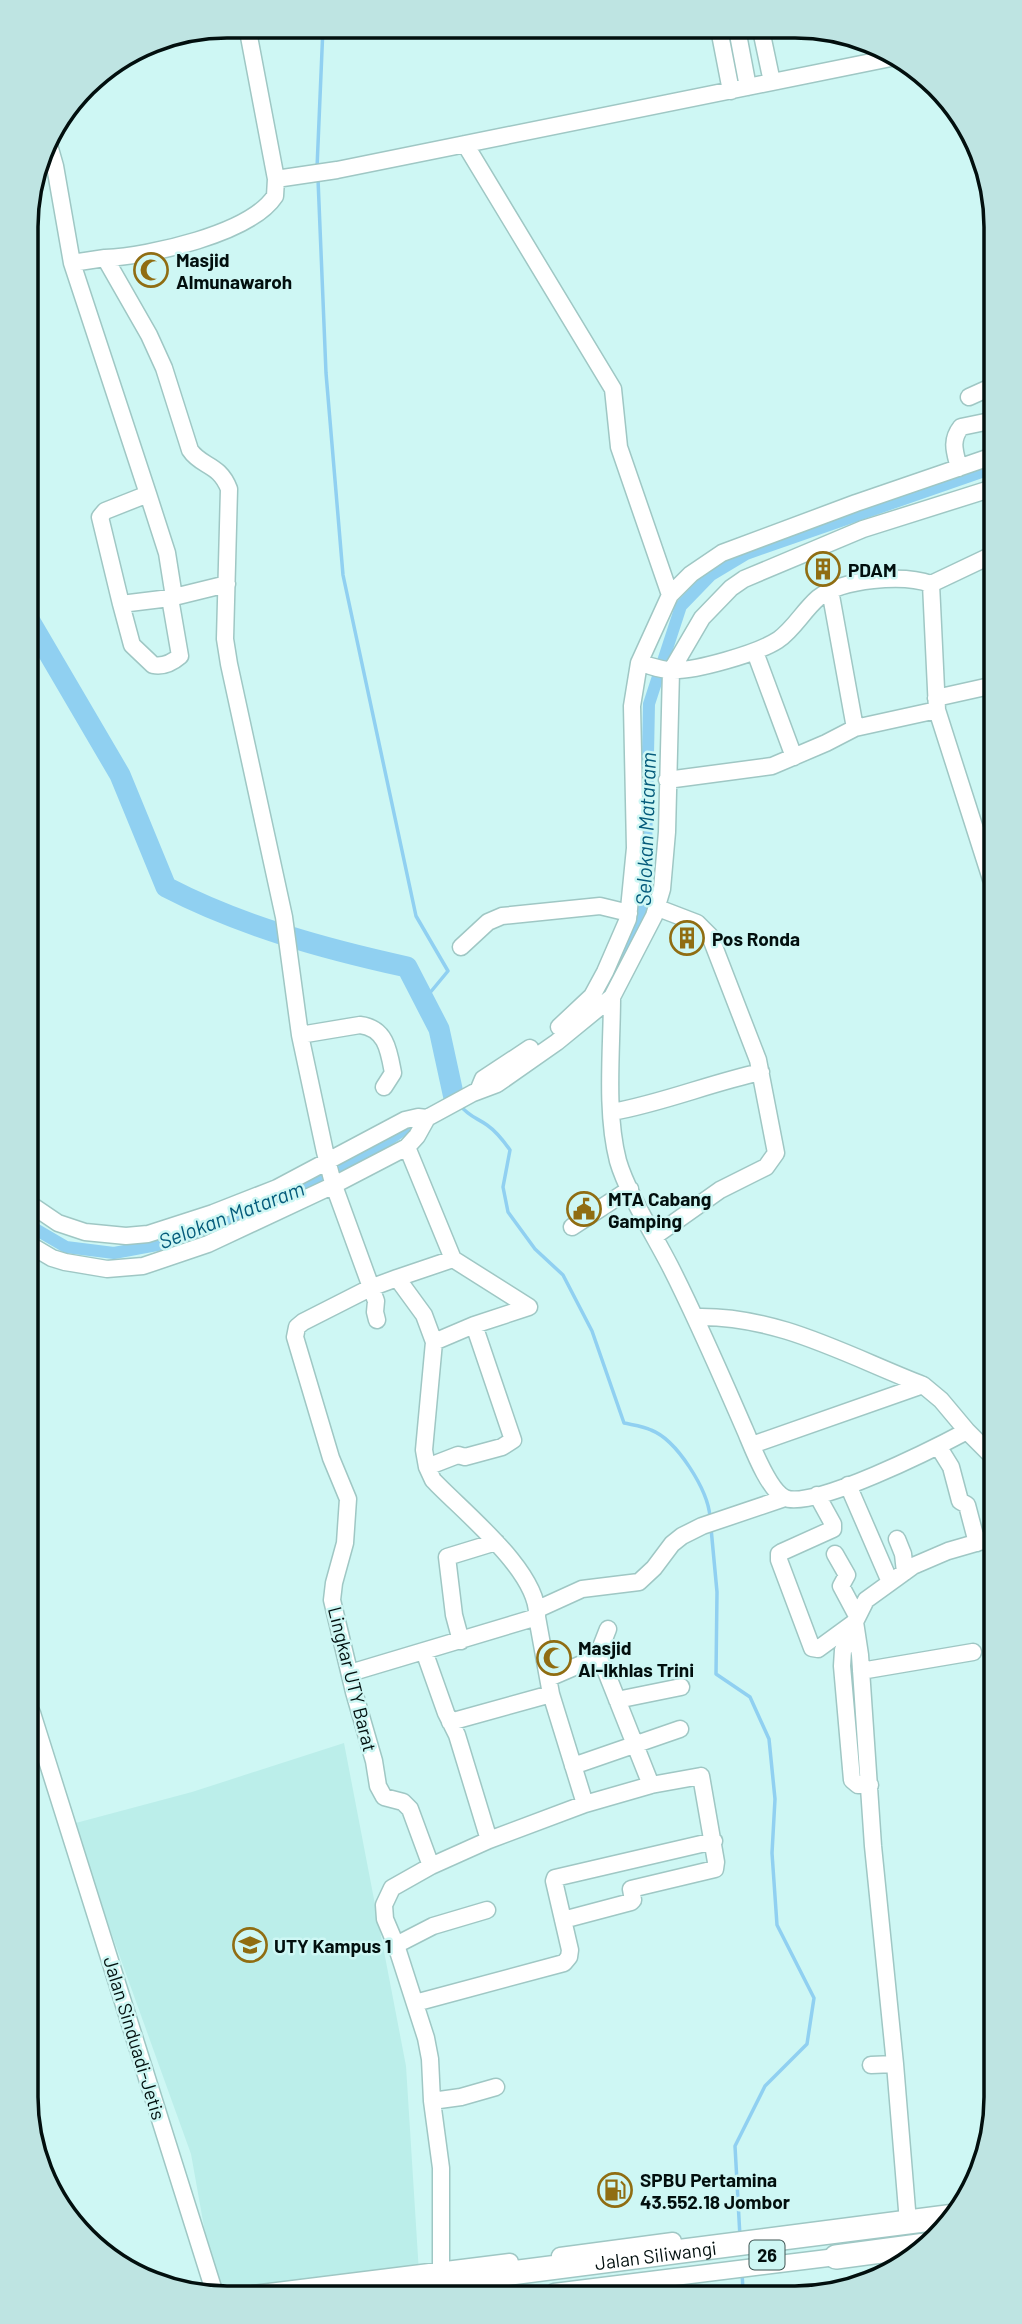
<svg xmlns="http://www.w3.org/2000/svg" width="1022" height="2324" viewBox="0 0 1022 2324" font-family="Barlow,sans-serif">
	<rect width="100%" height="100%" fill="#cef7f4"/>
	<path fill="#bbeeea" d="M344,1743L406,2066L419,2273L251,2294H216L191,2154L72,1824L192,1792Z"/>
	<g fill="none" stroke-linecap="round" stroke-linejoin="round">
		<path stroke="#90d0f1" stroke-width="3.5" d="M317,168L323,27
			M318,179L326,373L343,575L416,916L448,971L424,1000
			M460,1105C468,1116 477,1118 487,1125C497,1132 503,1140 510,1150L503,1187L508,1212L535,1249L563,1275L592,1331L624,1423C633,1425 643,1426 651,1430C677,1440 708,1490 710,1517
			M711,1528L717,1592L716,1674L750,1697L769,1739L775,1799L772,1853L777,1925L814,1998L807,2044L765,2086L735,2146L740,2237
			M742,2272L743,2291"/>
		<path stroke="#90d0f1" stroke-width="12" d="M597,998L620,966L645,906L649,704L681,606L711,575L746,554L990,469
			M30,1226L66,1247L114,1253L173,1242L348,1167L418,1120"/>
		<path stroke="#90d0f1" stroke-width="21" d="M28,618L120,775L166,887C241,926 325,949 407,967L439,1029L454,1098"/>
		<g stroke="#9fc7c4" stroke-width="19">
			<path id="minor" d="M247,26L276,179L275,196C250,234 149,256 105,258L149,335L164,368L190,450C201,467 219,463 229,489L225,639L229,664L284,917L300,1035L325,1152L333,1183L376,1301L375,1312L377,1320
				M719,29L731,91
				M737,29L748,87
				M761,30L772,82
				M47,138L55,166L72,263L148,494L105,511L100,517L121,604L170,598L227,584
				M465,144L613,389L619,447L670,595
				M276,179L337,170L891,58
				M72,263L105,258
				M969,397L989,388
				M959,468C955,452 950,441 961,427L990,421
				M148,494L167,553L174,597
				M830,590L855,728
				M121,604L132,645L153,665C163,667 173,662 180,656L170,598
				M755,652L794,757
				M639,663C649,665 660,670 670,670C694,672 758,653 778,640C794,629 803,611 818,598C842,579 903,574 931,584
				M936,698L990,686
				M937,710L991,879
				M667,780L772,766L826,743L855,728L937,710L931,584L990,556
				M461,947L488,922L502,916L600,906L629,913
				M612,997C612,1048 605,1111 618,1161C627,1192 654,1235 670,1266C697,1319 721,1375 745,1430C752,1446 768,1490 785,1498C813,1510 937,1447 967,1431L993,1457
				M559,1027L592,996L605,972L628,919L635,848L632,706L639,663L670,595L691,574L722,553L856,503L990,457
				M300,1035L360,1025C386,1028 389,1051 393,1073L384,1087
				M478,1091L483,1079L530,1048
				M612,1112C663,1103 710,1083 761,1072
				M407,1147L453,1259L529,1307L474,1325
				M30,1204L58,1223L85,1232L126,1236L148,1234L213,1213L277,1188L405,1120L418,1117L427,1118
				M572,1227L630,1189
				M655,1236L720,1190L766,1167L776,1153L758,1060L710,936L697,923L658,908
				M30,1245L52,1258L65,1262L107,1269L143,1266L208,1244L334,1185L407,1147L417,1136L427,1118L473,1093L497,1084L557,1042L612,997L654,916L662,889L667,832L671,671L702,618L731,588L744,579L863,529L990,489
				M397,1278L453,1259
				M696,1317C778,1315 848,1356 923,1385L752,1445
				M923,1385L941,1400L967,1431
				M938,1446L951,1467L960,1501L967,1505L977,1543
				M427,1467L458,1455L465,1457L502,1447L513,1440L474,1325L434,1342
				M848,1485L890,1582
				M817,1495L833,1524V1529L782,1552L779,1554V1560L812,1648L818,1649L855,1622
				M897,1539L903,1554L905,1572
				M835,1554L847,1575L841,1586L857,1616
				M538,1609L582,1589L639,1582L654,1568L672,1544L682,1536L702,1526L785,1498
				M856,1631L843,1650L842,1666L852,1780L858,1785H870
				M461,1641L454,1615L447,1557L496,1542
				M424,1651L446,1713L457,1735L489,1840
				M597,1657L608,1629
				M861,1671L973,1652
				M350,1673L537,1617
				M549,1678L593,1659H601L651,1785
				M617,1700L681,1687
				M32,1713L215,2294
				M450,1722L551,1694
				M573,1766L680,1729
				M431,1866L489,1840L585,1804L551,1694L537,1617C540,1572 462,1511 433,1480L427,1467L424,1450L434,1342L424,1315L397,1278L370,1288L303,1322L297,1327L295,1337L331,1458L348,1499L345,1543L334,1583L332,1600L354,1692L374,1761L378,1786L384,1797L403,1802L410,1809L431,1866L392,1888L384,1905L385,1919L396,1945L426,2038L430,2059L432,2101L441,2168V2270
				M563,1920L631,1902L633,1900L631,1889L715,1869L716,1862L701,1776L651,1785L585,1804
				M396,1945L433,1926L487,1910
				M415,2003L564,1963L569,1957L570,1950L554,1881L555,1878L714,1841
				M871,2065L895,2064
				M432,2101L461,2097L496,2087
				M908,2222L895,2064L873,1846L860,1655L855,1622L866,1600L913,1566L948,1551L993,1538
				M560,2256L673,2241
				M554,2292L836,2257
				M253,2294L510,2262"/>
		</g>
		<g stroke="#9fc7c4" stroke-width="26">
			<g id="highway">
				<path d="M836,2257L926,2245"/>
				<path id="s1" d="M355,2293L955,2216"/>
			</g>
		</g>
		<use href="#minor" stroke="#fff" stroke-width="16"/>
		<use href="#highway" stroke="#fff" stroke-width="23"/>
	</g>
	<defs>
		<g id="mosque-ring" transform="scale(1.75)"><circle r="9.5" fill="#cef7f4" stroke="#906d12" stroke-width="1.5"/><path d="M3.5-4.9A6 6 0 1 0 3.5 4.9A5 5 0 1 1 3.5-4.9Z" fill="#906d12"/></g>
		<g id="building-ring" transform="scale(1.75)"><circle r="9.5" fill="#cef7f4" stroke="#906d12" stroke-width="1.5"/><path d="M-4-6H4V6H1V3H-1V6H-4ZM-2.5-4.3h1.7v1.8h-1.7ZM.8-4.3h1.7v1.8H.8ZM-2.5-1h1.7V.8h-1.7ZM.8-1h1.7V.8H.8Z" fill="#906d12"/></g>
		<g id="civic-ring" transform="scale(1.75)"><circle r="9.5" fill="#cef7f4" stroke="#906d12" stroke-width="1.5"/><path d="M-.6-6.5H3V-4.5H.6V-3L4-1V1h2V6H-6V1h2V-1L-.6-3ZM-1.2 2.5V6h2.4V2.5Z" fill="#906d12"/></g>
		<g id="university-ring" transform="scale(1.75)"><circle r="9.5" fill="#cef7f4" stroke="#906d12" stroke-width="1.5"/><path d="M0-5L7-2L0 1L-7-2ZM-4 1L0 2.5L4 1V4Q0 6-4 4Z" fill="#906d12"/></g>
		<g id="fuel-ring" transform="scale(1.75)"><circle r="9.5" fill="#cef7f4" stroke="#906d12" stroke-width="1.5"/><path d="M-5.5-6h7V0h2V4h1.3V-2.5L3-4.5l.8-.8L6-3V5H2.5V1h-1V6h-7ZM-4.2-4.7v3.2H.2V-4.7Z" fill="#906d12"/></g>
	</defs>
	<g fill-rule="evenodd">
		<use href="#mosque-ring" x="151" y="270"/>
		<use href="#building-ring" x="823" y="569"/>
		<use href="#building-ring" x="687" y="938"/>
		<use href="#civic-ring" x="584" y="1209"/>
		<use href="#mosque-ring" x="554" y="1658"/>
		<use href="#university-ring" x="250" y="1945"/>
		<use href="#fuel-ring" x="615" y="2190"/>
	</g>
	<g text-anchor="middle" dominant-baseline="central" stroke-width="5" stroke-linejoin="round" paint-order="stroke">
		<rect fill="#cef7f4" stroke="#3f5553" stroke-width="2" x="749.5" y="2240.5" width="35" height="29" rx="5"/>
		<g font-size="18" font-weight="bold" fill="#020f0e">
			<text x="767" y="2255">26</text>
		</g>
		<g font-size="19" font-weight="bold" fill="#020f0e" stroke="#cef7f4" text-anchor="start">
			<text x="176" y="259">Masjid<tspan x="176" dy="22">Almunawaroh</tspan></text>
			<text x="848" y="569">PDAM</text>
			<text x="712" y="938">Pos Ronda</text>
			<text x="608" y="1198">MTA Cabang<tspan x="608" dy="22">Gamping</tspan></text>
			<text x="578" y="1647">Masjid<tspan x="578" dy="22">Al-Ikhlas Trini</tspan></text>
			<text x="274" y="1945">UTY Kampus 1</text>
			<text x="640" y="2179">SPBU Pertamina<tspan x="640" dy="22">43.552.18 Jombor</tspan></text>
		</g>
		<g font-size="19" fill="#020f0e" stroke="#cef7f4">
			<text transform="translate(353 1679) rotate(76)">Lingkar UTY Barat</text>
			<text transform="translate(135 2038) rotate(73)">Jalan Sinduadi-Jetis</text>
			<text stroke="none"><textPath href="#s1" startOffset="303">Jalan Siliwangi</textPath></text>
		</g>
		<g font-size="21" font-style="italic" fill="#045b7b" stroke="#cef7f4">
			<text transform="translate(645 829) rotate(-88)">Selokan Mataram</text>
			<text transform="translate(231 1214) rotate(-21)">Selokan Mataram</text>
		</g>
	</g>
	<path d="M0 0H1022V2324H0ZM227 38H795A189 189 0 0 1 984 227V2097A189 189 0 0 1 795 2286H227A189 189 0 0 1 38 2097V227A189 189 0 0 1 227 38Z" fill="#bee4e2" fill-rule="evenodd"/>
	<path fill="none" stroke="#020f0e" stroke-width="3.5" d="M227 38H795A189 189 0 0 1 984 227V2097A189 189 0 0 1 795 2286H227A189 189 0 0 1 38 2097V227A189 189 0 0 1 227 38Z"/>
</svg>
